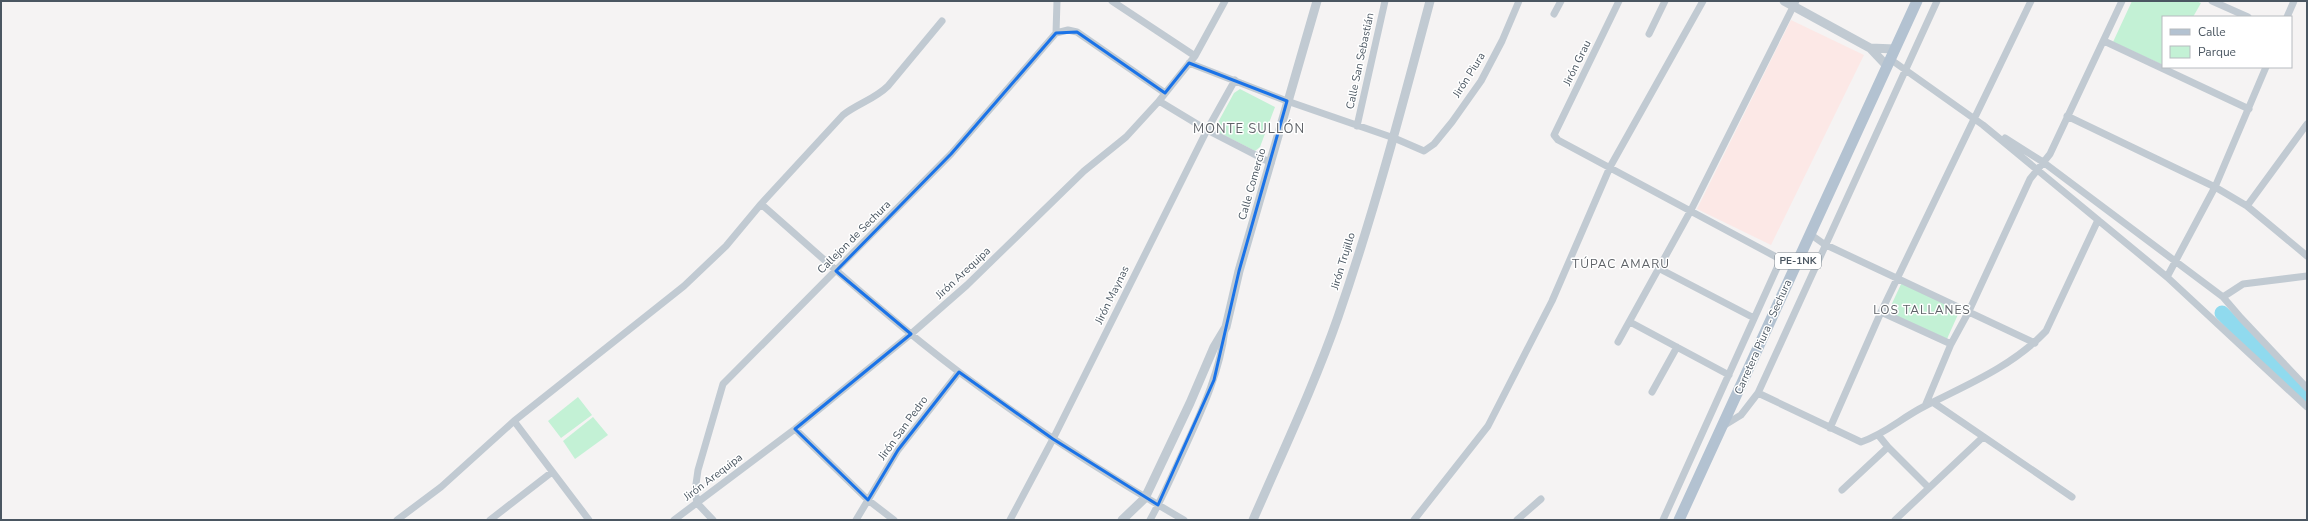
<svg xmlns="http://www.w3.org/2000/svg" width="2308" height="521" viewBox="0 0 2308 521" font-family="'Nunito Sans',sans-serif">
	<rect width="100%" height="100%" fill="#f5f3f3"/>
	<path fill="#fce8e6" d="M1791,20L1864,55L1771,245L1697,209Z"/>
	<path fill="#c3f1d5" d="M2132,1H2196L2201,3L2193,17H2163V65L2113,42Z
		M1240,89L1275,107L1260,147L1255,151L1220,133L1216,126L1234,93Z
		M1902,282L1960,310L1947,339L1888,312Z
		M578,397L592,415L561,438L548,421Z
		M593,417L608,435L575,459L563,441Z"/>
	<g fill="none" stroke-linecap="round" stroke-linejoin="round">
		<path stroke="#90daee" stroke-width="15" d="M2222,313L2307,399"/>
		<path stroke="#c1cad2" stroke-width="7" d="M1112,1L1195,56
			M1619,1L1554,135L1558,140L1795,267
			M2212,1L2248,17
			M1554,14L1561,1
			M2287,17L2294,1
			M1056,33L1068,30L1077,32L1165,93
			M1649,34L1665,1
			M2104,41L2249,109
			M1890,59L1983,125L2167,277L2307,407
			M1189,63L1287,101L1394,138L1424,151L1434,144L1452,122L1481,81L1502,41L1519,1
			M1159,101L1207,130L1271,163
			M2067,116L2215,187L2247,206L2307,256
			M1357,126L1385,1
			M2005,138L2043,162L2223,297L2241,318L2307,388
			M761,204C826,261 890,320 959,372C1031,426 1106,475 1184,520
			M2247,206L2307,124
			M1810,234L1824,244L2035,343
			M1660,269L1754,318
			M2167,277L2215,187L2266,67
			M2223,297L2243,284L2307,276
			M1881,312L1951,344
			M1630,322L1729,375
			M1618,342L1691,210L1796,1
			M1652,392L1677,347
			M1758,393L1861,442C1887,433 1901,418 1925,406C1967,385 2013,366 2046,331L2098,220
			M1934,403L2072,497
			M1925,406L1951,344L1969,311L2030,179L2050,154L2122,1
			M514,421L589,520
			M1723,426L1741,415L1758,393L1937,1
			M1830,428L1881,312L2031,1
			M795,429L868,500L894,520
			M1888,447L1929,488
			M1842,490L1888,447L1879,436
			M397,520L441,487L514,421L684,286L726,246L761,204L843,115C857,104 875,99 888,86L942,21
			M490,520L552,472
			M674,520L795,429L911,334L967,285L1084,171L1126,137L1159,101L1195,56L1225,1
			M713,520L697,503L695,491L698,470L723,384L951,154L1056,33L1057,1
			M856,520L898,450L959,372
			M1010,520L1053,439L1207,130L1235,80
			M1150,520C1164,495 1175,469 1187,443C1204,406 1220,370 1225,330
			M1414,520L1488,426L1552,301L1610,167L1703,1
			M1517,520L1541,499
			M1663,520L1781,259
			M1895,520L1983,437"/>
		<path stroke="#c1cad2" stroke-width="9" d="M1784,1L1870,48L1887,66
			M1870,48L1895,49
			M1122,520L1145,498L1190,403L1214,347L1226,327L1239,271L1317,1
			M1253,520C1282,453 1314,386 1338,317C1374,213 1402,107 1430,1"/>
		<path stroke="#b3c2d1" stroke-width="11" d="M1679,520L1917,1"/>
	</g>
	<path fill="none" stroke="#1a73e8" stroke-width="3" stroke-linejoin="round" d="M1077,32L1165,93L1189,63L1287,101L1239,271L1214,380L1158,505L1053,439L959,372L898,450L868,500L795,429L911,334L836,271L951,154L1056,33Z"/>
	<g text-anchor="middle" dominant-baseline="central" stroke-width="3" stroke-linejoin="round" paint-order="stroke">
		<rect fill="#fff" stroke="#808990" stroke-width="1" x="1775" y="253" width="46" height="16" rx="3"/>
		<g font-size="10" font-weight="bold" fill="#4a5661">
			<text x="1798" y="261">PE-1NK</text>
		</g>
		<g font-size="11" fill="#4a5661" stroke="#fff">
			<text transform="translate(1360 61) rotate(-78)">Calle San Sebastián</text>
			<text transform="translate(1577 63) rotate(-64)">Jirón Grau</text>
			<text transform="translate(1469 75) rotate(-58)">Jirón Piura</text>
			<text transform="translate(1252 184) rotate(-74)">Calle Comercio</text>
			<text transform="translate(854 237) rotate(-45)">Callejon de Sechura</text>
			<text transform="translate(1343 261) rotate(-73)">Jirón Trujillo</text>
			<text transform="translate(963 273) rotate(-43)">Jirón Arequipa</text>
			<text transform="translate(1112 295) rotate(-64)">Jirón Maynas</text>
			<text transform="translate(1763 337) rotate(-66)">Carretera Piura - Sechura</text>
			<text transform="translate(903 428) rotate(-54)">Jirón San Pedro</text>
			<text transform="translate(713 477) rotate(-37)">Jirón Arequipa</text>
		</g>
		<g font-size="12" letter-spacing="1" fill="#5f6368" stroke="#fff">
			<text x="1621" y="264">TÚPAC AMARU</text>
			<text x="1922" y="310">LOS TALLANES</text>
		</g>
		<g font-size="13" letter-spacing="1" fill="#5f6368" stroke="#fff">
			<text x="1249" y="129">MONTE SULLÓN</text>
		</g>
	</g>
	<rect width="2308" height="521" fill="none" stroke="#4a5661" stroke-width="4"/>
	<rect x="2162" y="16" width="130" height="52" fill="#ffffff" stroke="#b7bbc0"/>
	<rect x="2170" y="29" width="20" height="6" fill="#b3c2d1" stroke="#b7bbc0"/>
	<text x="2198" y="36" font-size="12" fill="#4a5661">Calle</text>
	<rect x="2170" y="46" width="20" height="12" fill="#c3f1d5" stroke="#b7bbc0"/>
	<text x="2198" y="56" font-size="12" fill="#4a5661">Parque</text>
</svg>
